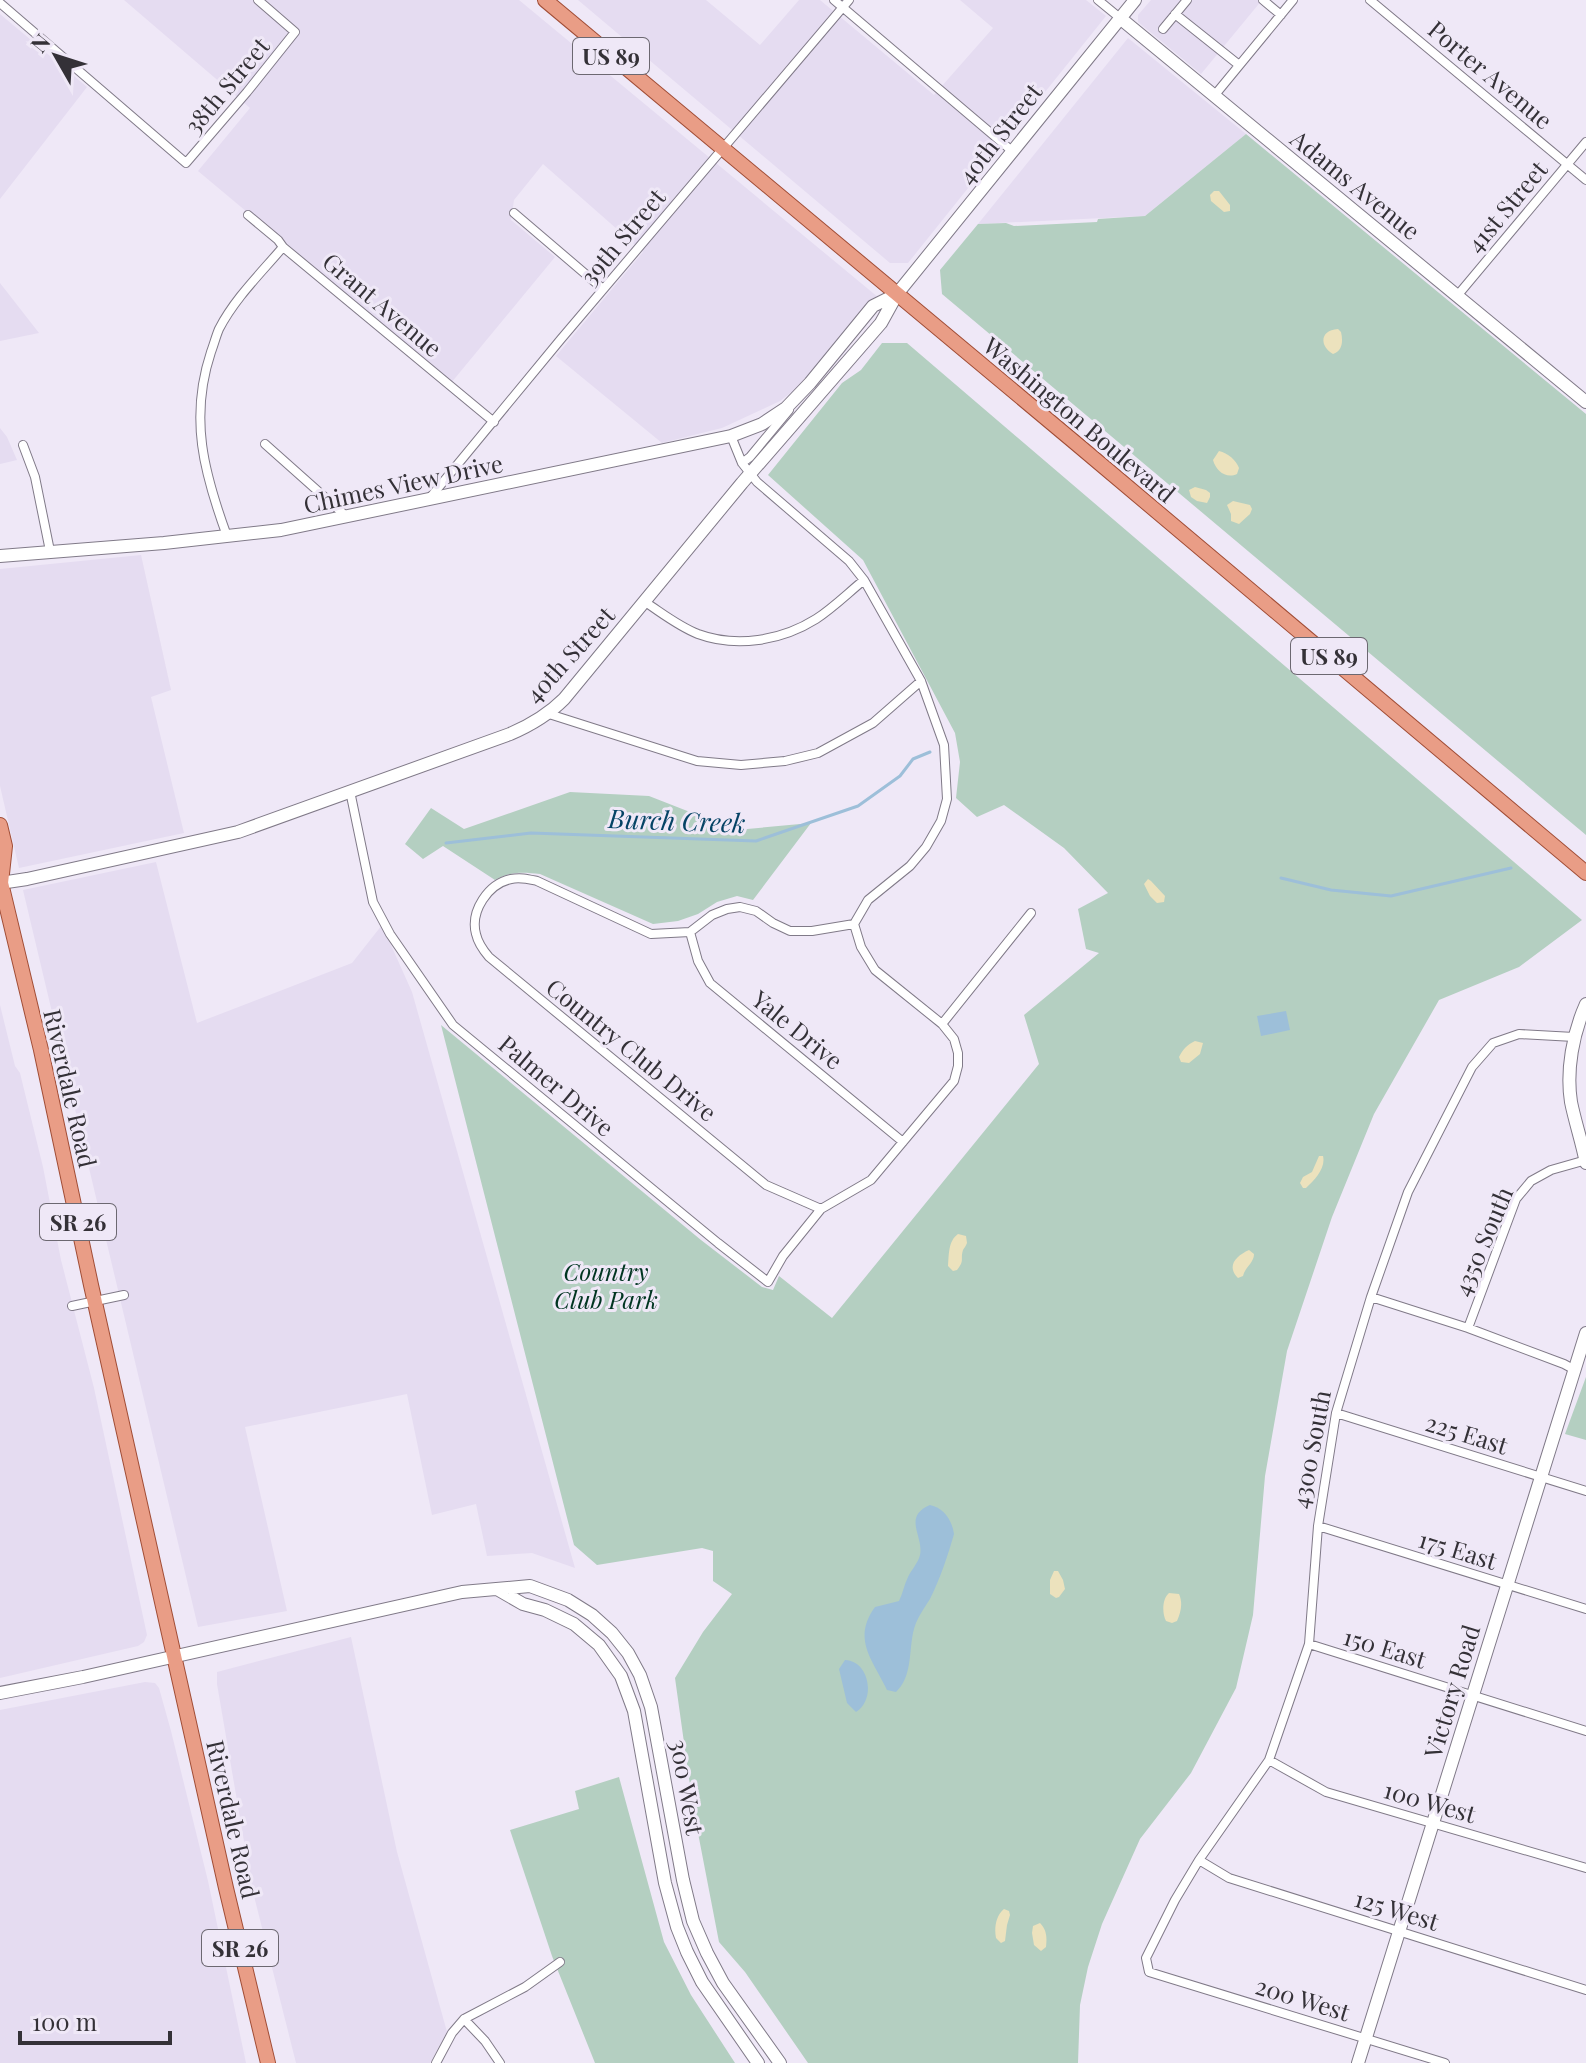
<svg xmlns="http://www.w3.org/2000/svg" width="1586" height="2063" viewBox="0 0 1586 2063" font-family="'Playfair Display',serif">
	<rect width="100%" height="100%" fill="#efe8f7"/>
	<path fill="#e5dcf1" d="M124,0H519L879,298L793,391L780,401L722,428L662,443L556,356L643,252L543,164L514,200L511,220L555,257L451,383L198,171L250,108Z
		M578,0H706L760,45L799,0H820L934,95L993,28L960,0H1086L1106,16L908,263H890Z
		M1151,0H1262L1201,74L1138,22V15Z
		M0,14L87,87L0,199Z
		M1128,38L1246,134L1145,216L978,224Z
		M0,283L39,333L0,341Z
		M0,428L7,437L17,460L0,464Z
		M141,555L171,690L151,697L184,833L19,868L0,786V569Z
		M156,862L197,1023L352,963L382,925L412,992L575,1568L532,1553L487,1556L476,1504L432,1515L407,1394L245,1427L287,1611L198,1627L23,890Z
		M0,1005L15,1066L20,1073L43,1167L61,1260L94,1388L147,1635L144,1642L138,1646L0,1678Z
		M351,1637L397,1852L447,2032L430,2063H296L252,1888L217,1684V1672Z
		M145,1682L155,1683L159,1688L171,1731L208,1881L246,2063H0V1710Z"/>
	<path fill="#b4cfc1" d="M1246,134L1586,414V835L942,294L940,270L978,224L1006,223L1014,226L1097,222L1098,219L1145,216Z
		M882,343H907L1582,920L1519,967L1439,1000L1374,1114L1332,1217L1287,1351L1265,1476L1253,1615L1236,1688L1191,1773L1140,1839L1102,1924L1088,1967L1080,2005L1078,2063H808L745,1972L719,1942L693,1807L675,1678L703,1632L732,1594L713,1581V1551L702,1548L597,1565L574,1545L441,1025L701,1240L762,1287L773,1290L779,1276L832,1318L1039,1064L1024,1015L1099,953L1086,949L1078,909L1108,893L1064,848L1004,805L977,817L956,798L960,762L955,733L863,560L768,475L842,383L861,370Z
		M570,792L649,796L736,830L811,823L753,900L737,896L717,902L698,914L678,921L653,924L540,874C523,872 511,871 495,880L443,846L423,859L405,844L431,808L464,829Z
		M1586,1377V1440L1565,1434Z
		M619,1777L664,1942L691,1995L735,2063H595L552,1956L510,1830L579,1809L575,1791Z"/>
	<path fill="#ece2bd" d="M1214,191H1219L1230,205V211L1224,212L1211,201L1210,195Z
		M1338,329L1341,332C1343,340 1343,351 1333,354C1319,346 1320,330 1338,329Z
		M1219,451C1228,453 1236,460 1239,468L1237,474C1226,479 1216,471 1213,460Z
		M1195,487L1206,490L1210,493V497L1207,503L1197,501L1191,497L1189,490Z
		M1233,501L1250,505L1252,509L1250,514L1239,524L1231,521V514L1227,505Z
		M1148,879L1151,881L1165,896L1164,902L1157,903L1150,896L1144,884Z
		M1195,1041L1203,1043L1200,1054L1189,1063L1181,1062L1179,1057C1183,1049 1187,1045 1195,1041Z
		M1319,1156H1323C1326,1168 1315,1180 1306,1188H1303L1300,1183L1303,1177L1312,1172Z
		M958,1234L966,1236L967,1243C966,1246 964,1248 963,1250C960,1260 965,1260 957,1270L953,1271L948,1266C949,1255 948,1241 958,1234Z
		M1249,1250L1254,1254C1254,1263 1245,1267 1243,1276L1238,1278C1226,1266 1236,1256 1249,1250Z
		M1054,1571H1058L1063,1580L1065,1589L1059,1597L1056,1598L1050,1594V1580Z
		M1169,1593L1179,1594C1183,1603 1181,1612 1177,1621L1172,1623L1166,1621C1162,1613 1162,1599 1169,1593Z
		M1004,1909L1009,1911L1010,1915L1007,1925L1005,1941L1001,1943L996,1938C994,1928 996,1915 1004,1909Z
		M1040,1923C1047,1930 1047,1938 1046,1947L1041,1951L1034,1945L1032,1933L1033,1926Z"/>
	<path fill="#9dbfd9" d="M1286,1011L1290,1030L1261,1036L1257,1016Z
		M930,1505C944,1508 952,1520 954,1534C948,1555 940,1579 930,1599C923,1610 916,1619 913,1633C909,1653 912,1677 896,1692L887,1690C872,1659 852,1639 875,1607L899,1601C903,1593 904,1585 908,1577C912,1569 918,1563 920,1555C924,1536 902,1517 930,1505Z
		M845,1660C870,1661 876,1700 856,1712L847,1703L839,1669Z"/>
	<g fill="none" stroke-linecap="round" stroke-linejoin="round">
		<path stroke="#9dbfd9" stroke-width="3" d="M446,843L531,833L756,841L858,806L900,776L913,759L930,752
			M1281,878L1331,890L1391,896L1511,868"/>
		<g stroke="#807a88" stroke-width="10">
			<path id="street" d="M834,0L1012,151
				M1098,0L1120,18
				M1263,0L1281,15
				M1370,0L1586,180
				M0,3L186,163L247,92L295,32L258,0
				M1175,14L1239,65
				M1163,29L1187,0
				M1214,96L1293,0
				M514,213L603,289
				M248,215L278,240L283,247L494,422
				M1457,296L1586,142
				M265,444L347,517
				M23,445L35,477L50,551
				M742,463L750,457L789,410
				M429,499L561,339L849,0
				M227,536C204,473 189,418 211,352C214,344 216,336 219,329C235,298 261,273 283,247
				M645,602C662,613 678,626 698,634C736,648 781,641 816,619C833,608 848,593 864,580
				M549,714L697,761L741,765L785,761L818,753L873,723L921,681
				M350,791L373,902L390,934L453,1025L718,1243L768,1282L783,1256L821,1209L871,1180L954,1081L958,1066V1053L954,1039L942,1024L875,970L861,947L854,924L868,900L910,866L926,847L941,821L947,799L944,745L921,681L864,580L849,561L757,482L742,463L731,436
				M690,932L698,961L710,983L903,1142
				M942,1024L1031,913
				M821,1209L766,1185L489,957C483,950 478,943 476,934C470,911 488,884 511,879C521,877 528,879 537,881L651,934L690,932L712,915L727,909L740,907L756,911L773,923L790,931H812L854,924
				M1371,1297L1468,1328L1564,1364L1575,1370
				M72,1306L124,1295
				M1468,1328L1516,1199L1531,1181L1551,1170L1586,1160
				M1336,1413L1586,1491
				M1318,1526L1586,1609
				M1309,1644L1586,1731
				M1269,1760L1326,1792L1586,1868
				M1199,1860L1229,1878L1586,1990
				M464,2019L485,2041L500,2063
				M436,2063L452,2033L464,2019L525,1987L560,1962
				M1445,2063L1149,1972L1146,1958L1175,1900L1199,1860L1269,1760L1309,1644L1318,1526L1336,1413L1371,1297L1408,1192L1472,1067L1493,1043L1519,1034L1574,1037"/>
		</g>
		<g stroke="#807a88" stroke-width="14">
			<path id="secondary" d="M1120,18L1586,402
				M0,556L164,543L281,530L731,436L762,424L786,408L810,383L873,306L897,294
				M0,883L27,879L238,832L510,734C531,725 548,715 564,699L742,483L881,323L897,294L1135,0
				M1586,1004C1573,1033 1566,1070 1571,1102C1575,1122 1582,1142 1586,1163
				M497,1589L523,1604L545,1610L574,1624L599,1645L621,1676L634,1711L665,1883L677,1927L687,1952L702,1982L758,2063
				M0,1693L83,1677L462,1592L530,1586L568,1600L592,1615L612,1633L628,1653L640,1675L651,1707L683,1880L693,1921L707,1953L723,1983L780,2063
				M1358,2063L1586,1333"/>
		</g>
		<g stroke="#a14d36" stroke-width="16">
			<path id="primary" d="M545,0L1072,440L1586,873
				M0,825L5,846L1,883L41,1050L91,1285L226,1888L268,2063"/>
		</g>
		<use href="#street" stroke="#fff" stroke-width="8"/>
		<use href="#secondary" stroke="#fff" stroke-width="12"/>
		<use href="#primary" stroke="#e99d86" stroke-width="14"/>
	</g>
	<g text-anchor="middle" dominant-baseline="central" stroke-width="6" stroke-linejoin="round" paint-order="stroke">
		<g fill="#efe8f7" stroke="#6c6871" stroke-width="2">
			<rect x="573" y="38" width="76" height="36" rx="6"/>
			<rect x="1291" y="638" width="76" height="36" rx="6"/>
			<rect x="40" y="1204" width="76" height="36" rx="6"/>
			<rect x="202" y="1930" width="76" height="36" rx="6"/>
		</g>
		<g font-size="22" font-weight="bold" fill="#343137">
			<text x="611" y="56">US 89</text>
			<text x="1329" y="656">US 89</text>
			<text x="78" y="1222">SR 26</text>
			<text x="240" y="1948">SR 26</text>
		</g>
		<g font-size="24" fill="#343137" stroke="#efe8f7">
			<text transform="translate(1491 74) rotate(40)">Porter Avenue</text>
			<text transform="translate(226 85) rotate(-50)">38th Street</text>
			<text transform="translate(999 133) rotate(-52)">40th Street</text>
			<text transform="translate(1356 184) rotate(39)">Adams Avenue</text>
			<text transform="translate(1506 206) rotate(-50)">41st Street</text>
			<text transform="translate(622 236) rotate(-50)">39th Street</text>
			<text transform="translate(383 304) rotate(40)">Grant Avenue</text>
			<text transform="translate(1080 419) rotate(40)">Washington Boulevard</text>
			<text transform="translate(403 483) rotate(-12)">Chimes View Drive</text>
			<text transform="translate(569 654) rotate(-48)">40th Street</text>
			<text transform="translate(798 1029) rotate(39)">Yale Drive</text>
			<text transform="translate(632 1049) rotate(39)">Country Club Drive</text>
			<text transform="translate(557 1085) rotate(40)">Palmer Drive</text>
			<text transform="translate(71 1088) rotate(77)">Riverdale Road</text>
			<text transform="translate(1482 1241) rotate(-67)">4350 South</text>
			<text transform="translate(1467 1433) rotate(17)">225 East</text>
			<text transform="translate(1310 1449) rotate(-79)">4300 South</text>
			<text transform="translate(1458 1549) rotate(17)">175 East</text>
			<text transform="translate(1385 1647) rotate(17)">150 East</text>
			<text transform="translate(1451 1691) rotate(-73)">Victory Road</text>
			<text transform="translate(688 1787) rotate(80)">300 West</text>
			<text transform="translate(1430 1801) rotate(16)">100 West</text>
			<text transform="translate(234 1819) rotate(77)">Riverdale Road</text>
			<text transform="translate(1397 1909) rotate(17)">125 West</text>
			<text transform="translate(1303 1998) rotate(17)">200 West</text>
		</g>
		<g font-size="24" font-style="italic" fill="#003521" stroke="#efe8f7">
			<text x="606" y="1271">Country<tspan x="606" dy="28">Club Park</tspan></text>
		</g>
		<g font-size="26" font-style="italic" fill="#054365" stroke="#efe8f7">
			<text transform="translate(677 820) rotate(2)">Burch Creek</text>
		</g>
	</g>
	<g transform="translate(56 56) rotate(309)" stroke="#efe8f7" stroke-width="6" paint-order="stroke">
	<path d="M0-6L14 30L0 20L-14 30Z" fill="#343137"/>
	<text y="-12" font-size="22" font-weight="bold" text-anchor="middle" fill="#343137">N</text>
	</g>
	<path d="M20 2031v12h150v-12" fill="none" stroke="#343137" stroke-width="4"/>
	<text x="32" y="2031" font-size="24" fill="#343137" stroke="#efe8f7" stroke-width="6" paint-order="stroke">100 m</text>
</svg>
